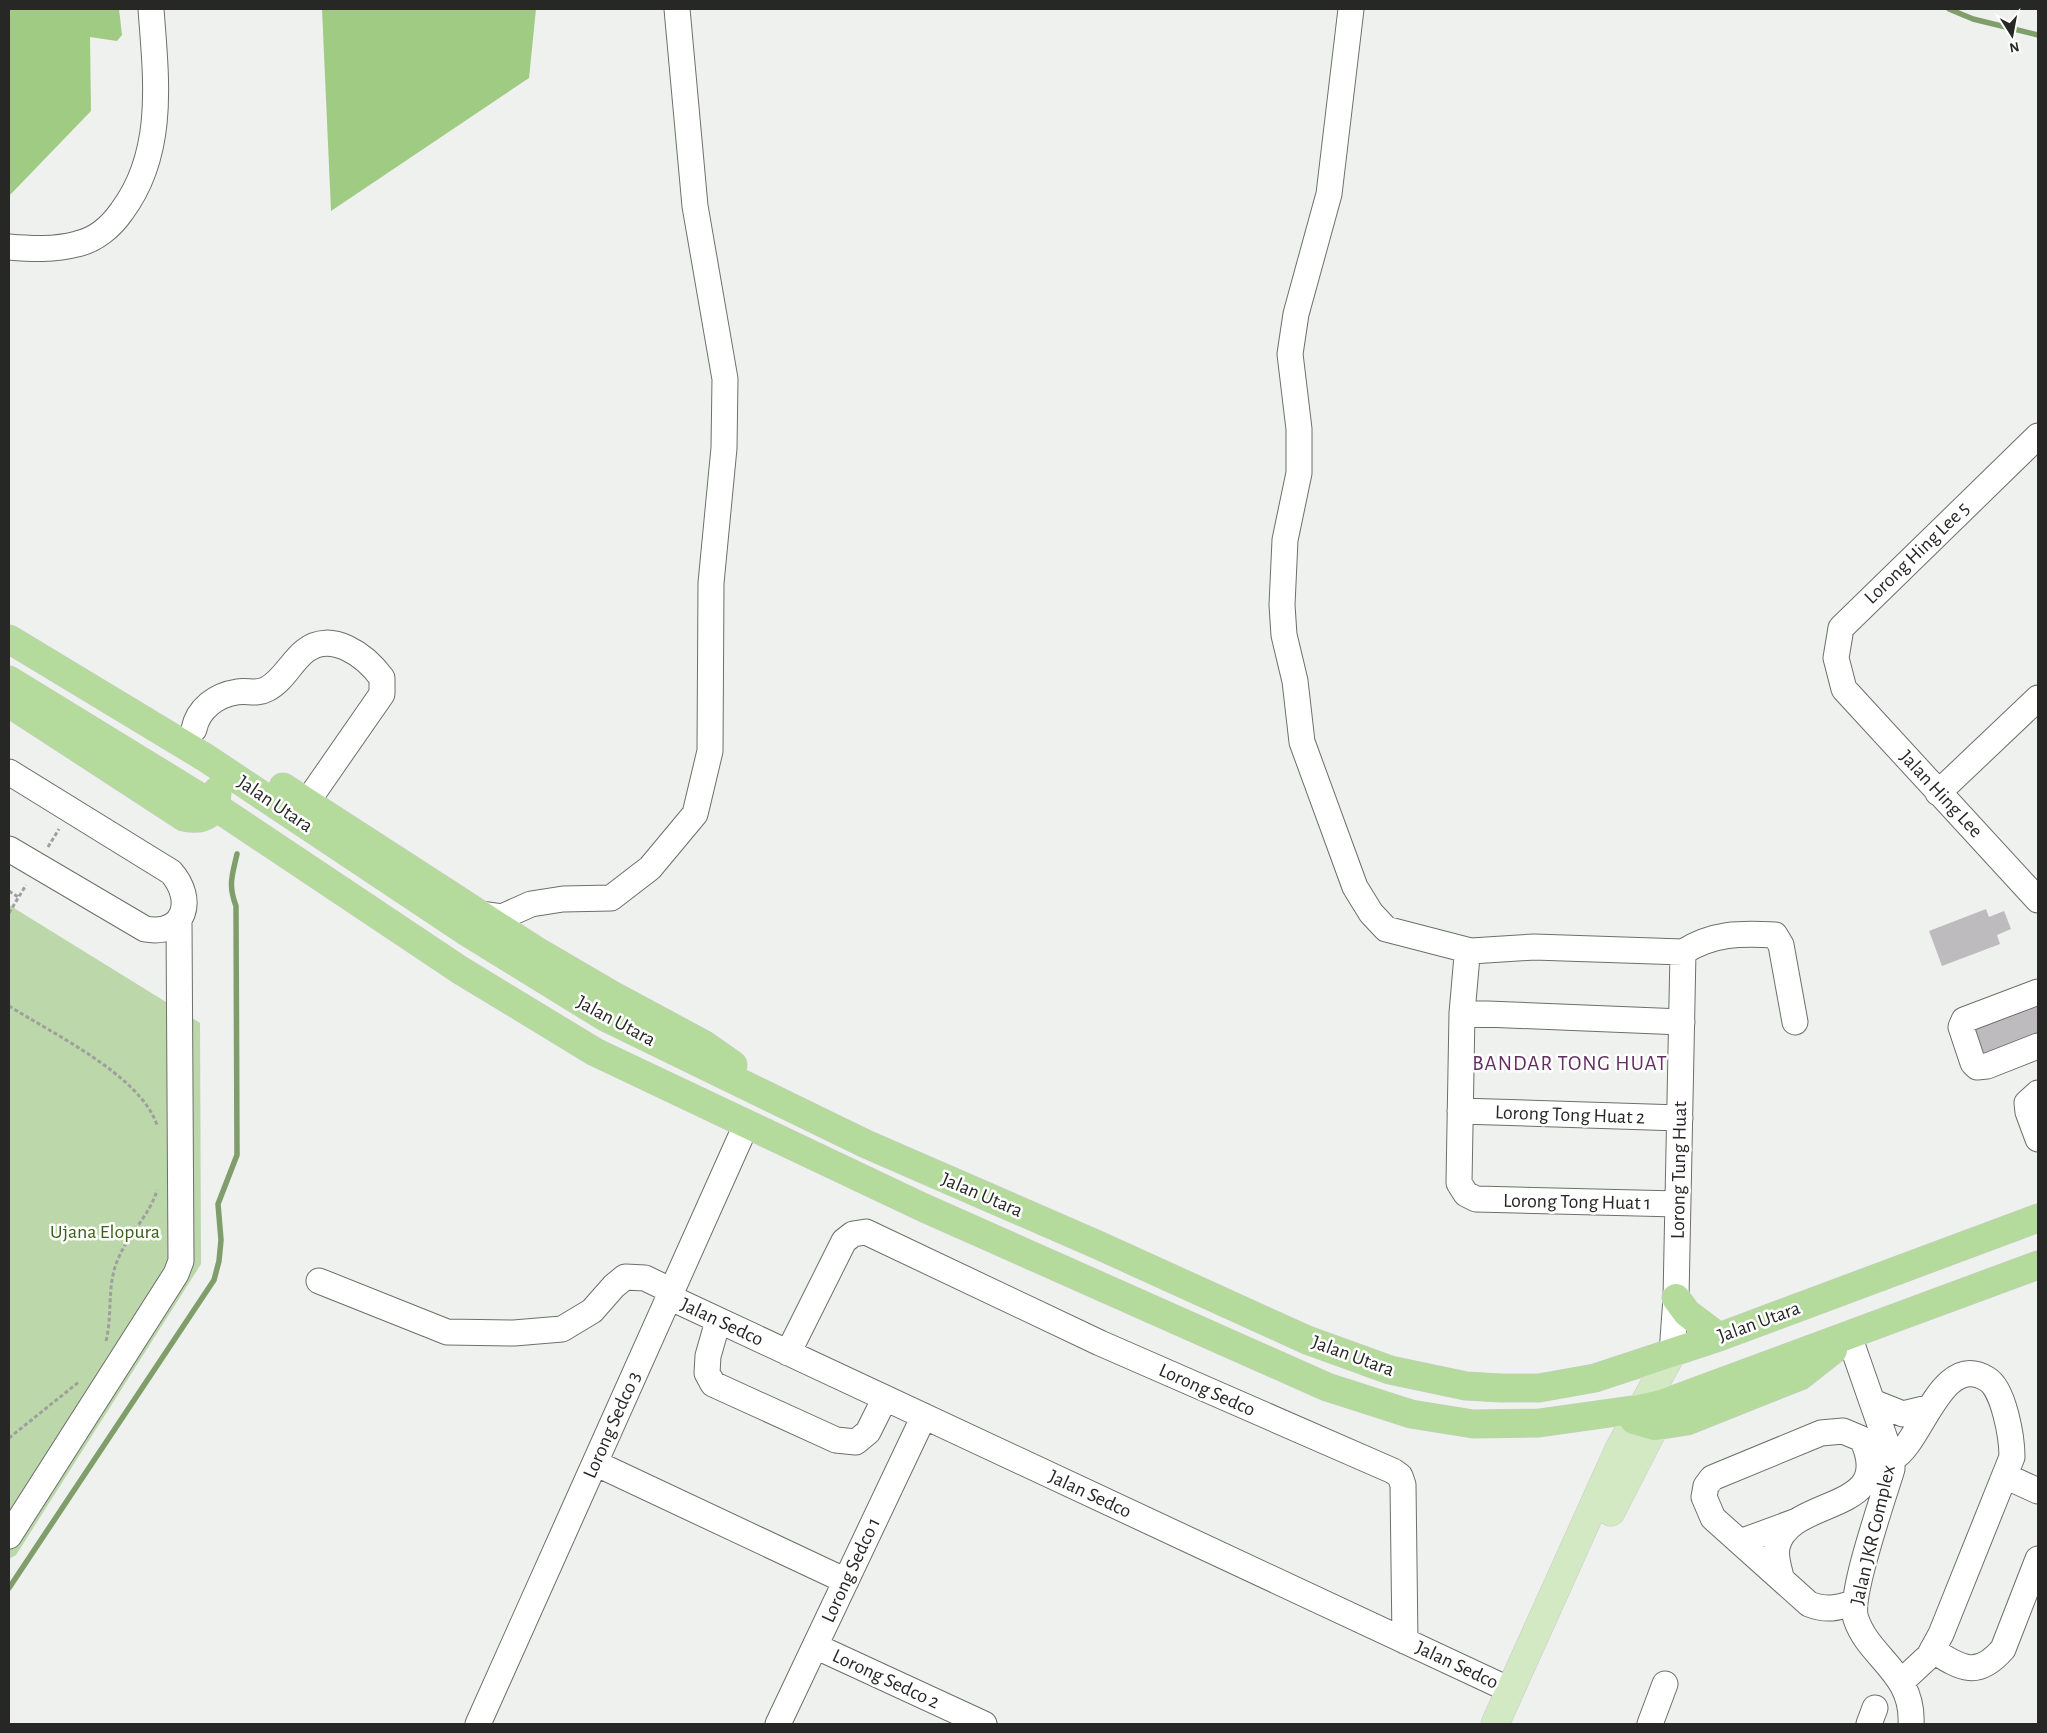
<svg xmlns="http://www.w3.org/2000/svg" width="2047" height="1733" viewBox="0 0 2047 1733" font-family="'Alegreya Sans',sans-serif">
	<rect width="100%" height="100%" fill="#eef1ed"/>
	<path fill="#bcd7aa" d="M9,905L200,1023L201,1264L16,1555L9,1559Z"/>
	<path fill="#a0cb83" d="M9,9H119L122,35L117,41L90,37L91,111L9,196Z
		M322,9H536L529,78L331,211Z"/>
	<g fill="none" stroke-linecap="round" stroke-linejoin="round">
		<path stroke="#809e6b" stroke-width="5.5" d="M1949,9L1973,19L2038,35
			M9,1588L214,1280L219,1261L221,1240L218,1204L237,1155L236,906C228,885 232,876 237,854"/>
	</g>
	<path fill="#bebbbe" d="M1986,909L1989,917L2004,911L2011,929L1997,935L2000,944L1942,966L1929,931Z
		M2038,1006V1039L1977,1060L1966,1030Z"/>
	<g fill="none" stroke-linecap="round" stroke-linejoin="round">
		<g stroke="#6d6f6b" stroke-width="27">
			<path id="minor" d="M1351,9L1329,194L1296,314L1290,354L1299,429V473L1285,540L1282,605L1284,635L1295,681L1302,742L1355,887L1371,913L1386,929L1471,951
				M9,247C32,249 54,250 77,244C95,240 111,227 122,211C166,152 156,78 151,9
				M2038,436L1841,628L1836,658L1844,689L2038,900
				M194,729C198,709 216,695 237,692C248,690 256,695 267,689C283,681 291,662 305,651C331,630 365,655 382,678V694L307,802
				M9,772L171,872C195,899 186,936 145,929L9,849
				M1938,793L2038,698
				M480,914L502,917L531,904L563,899L611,898L650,868L695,814L710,751L711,583L724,448L725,379L695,206L677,9
				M2038,992L1964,1020L1961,1027L1973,1063L1977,1067L1987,1066L2038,1046
				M1462,1013L1467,956L1471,951L1534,947L1683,952C1713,933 1740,933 1775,935L1781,945L1795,1022
				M2038,1093L2027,1103L2028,1112L2038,1139
				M1460,1111L1680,1118
				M1678,1204L1476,1199L1466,1194L1459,1183L1462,1013L1682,1022
				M319,1281L447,1332L514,1333L562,1329L592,1311L614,1286L625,1277L645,1278L672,1291
				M669,1297L1510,1690
				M718,1321L708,1356L707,1373L713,1384L836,1440L856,1442L868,1432L885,1398
				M1849,1336L1892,1459V1469C1884,1496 1848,1597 1856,1619C1869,1658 1914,1673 1911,1724
				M788,1353L844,1241L853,1234L866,1232L1100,1343L1393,1471L1400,1476L1403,1485L1405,1641
				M1672,1353L1676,1298L1683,952
				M1873,1402L1903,1414L1928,1408
				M1892,1459C1922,1444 1940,1351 1987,1379C2004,1389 2012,1438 2012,1457L1941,1634L1929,1656L1901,1682
				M595,1463L846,1581
				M2005,1476L2038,1491
				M9,1536L176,1274L181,1261L179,921
				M1740,1542L1797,1521
				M1781,1577C1779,1568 1775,1558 1777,1547C1789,1495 1898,1515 1862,1439L1843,1431L1821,1433L1712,1478L1706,1486L1704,1497L1713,1518L1809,1604C1827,1611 1837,1608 1854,1603
				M815,1646L984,1724
				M1932,1650C1961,1668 1977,1679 2003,1649L2038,1559
				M478,1724L746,1125
				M778,1724L924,1416
				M1650,1724L1665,1684
				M1869,1724L1875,1708"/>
		</g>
		<g stroke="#cbcbcb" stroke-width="29">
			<path id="major" d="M1611,1512L1655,1426L1662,1404
				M1495,1724L1619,1449L1672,1353"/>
		</g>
		<g stroke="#cbcbcb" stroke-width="29">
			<path id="highway" d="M9,639L206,758L467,932L605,1017L866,1144L1098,1245L1307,1340L1390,1370L1466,1386L1501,1388H1539L1595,1378L1719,1337L2038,1218
				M9,680L216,807L460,970L595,1052L922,1207L1327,1387L1411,1414L1473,1424L1539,1423L1639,1409L1662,1404L2038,1265
				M9,703L184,817C198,820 207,818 216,807L217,791
				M283,787L535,950L612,995L703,1044L733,1065
				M1676,1298L1687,1313L1719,1337
				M1634,1420L1655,1426L1687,1421L1800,1376L1833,1350"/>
		</g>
		<path stroke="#9ea09d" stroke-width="3" stroke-dasharray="4 2.5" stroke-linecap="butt" d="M48,847L59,829
			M9,891L18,897
			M9,913L26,885
			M9,1006C53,1034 140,1075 157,1125
			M106,1341C113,1313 106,1284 119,1257C129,1233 150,1215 157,1190
			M9,1438L80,1381"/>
		<use href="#minor" stroke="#fff" stroke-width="25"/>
		<use href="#major" stroke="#d2e9c3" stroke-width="28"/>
		<use href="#highway" stroke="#b4db9b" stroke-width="28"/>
	</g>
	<g text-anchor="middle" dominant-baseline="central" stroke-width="5" stroke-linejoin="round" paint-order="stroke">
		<g font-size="20" fill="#272826" stroke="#fff">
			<text transform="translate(1917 553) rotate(-44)">Lorong Hing Lee 5</text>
			<text transform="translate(1941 794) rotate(47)">Jalan Hing Lee</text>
			<text transform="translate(275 804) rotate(34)">Jalan Utara</text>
			<text transform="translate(616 1021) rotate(28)">Jalan Utara</text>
			<text transform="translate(1570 1115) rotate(2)">Lorong Tong Huat 2</text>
			<text transform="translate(1679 1170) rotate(-89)">Lorong Tung Huat</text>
			<text transform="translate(982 1195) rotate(23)">Jalan Utara</text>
			<text transform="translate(1577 1202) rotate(1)">Lorong Tong Huat 1</text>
			<text transform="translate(722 1322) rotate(25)">Jalan Sedco</text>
			<text transform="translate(1759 1322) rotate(-20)">Jalan Utara</text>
			<text transform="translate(1353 1356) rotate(20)">Jalan Utara</text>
			<text transform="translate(1207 1390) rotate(24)">Lorong Sedco</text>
			<text transform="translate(612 1425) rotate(-66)">Lorong Sedco 3</text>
			<text transform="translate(1090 1494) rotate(25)">Jalan Sedco</text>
			<text transform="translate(1873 1535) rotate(-77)">Jalan JKR Complex</text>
			<text transform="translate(851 1570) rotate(-65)">Lorong Sedco 1</text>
			<text transform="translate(1457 1665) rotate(25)">Jalan Sedco</text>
			<text transform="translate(886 1679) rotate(25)">Lorong Sedco 2</text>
		</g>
		<g font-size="20" fill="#3a6118" stroke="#fff">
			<text x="105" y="1232">Ujana Elopura</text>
		</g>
		<g font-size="21" letter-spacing="1" fill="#612e5f" stroke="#fff">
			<text x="1570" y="1063">BANDAR TONG HUAT</text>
		</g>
	</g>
	<rect width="2047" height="1733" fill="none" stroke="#272826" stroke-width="20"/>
	<g transform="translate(2012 35) rotate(169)" stroke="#ffffff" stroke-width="4" paint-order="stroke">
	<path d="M0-4L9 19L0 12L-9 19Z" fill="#272826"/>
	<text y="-8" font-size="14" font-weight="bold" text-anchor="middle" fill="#272826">N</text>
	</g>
</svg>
